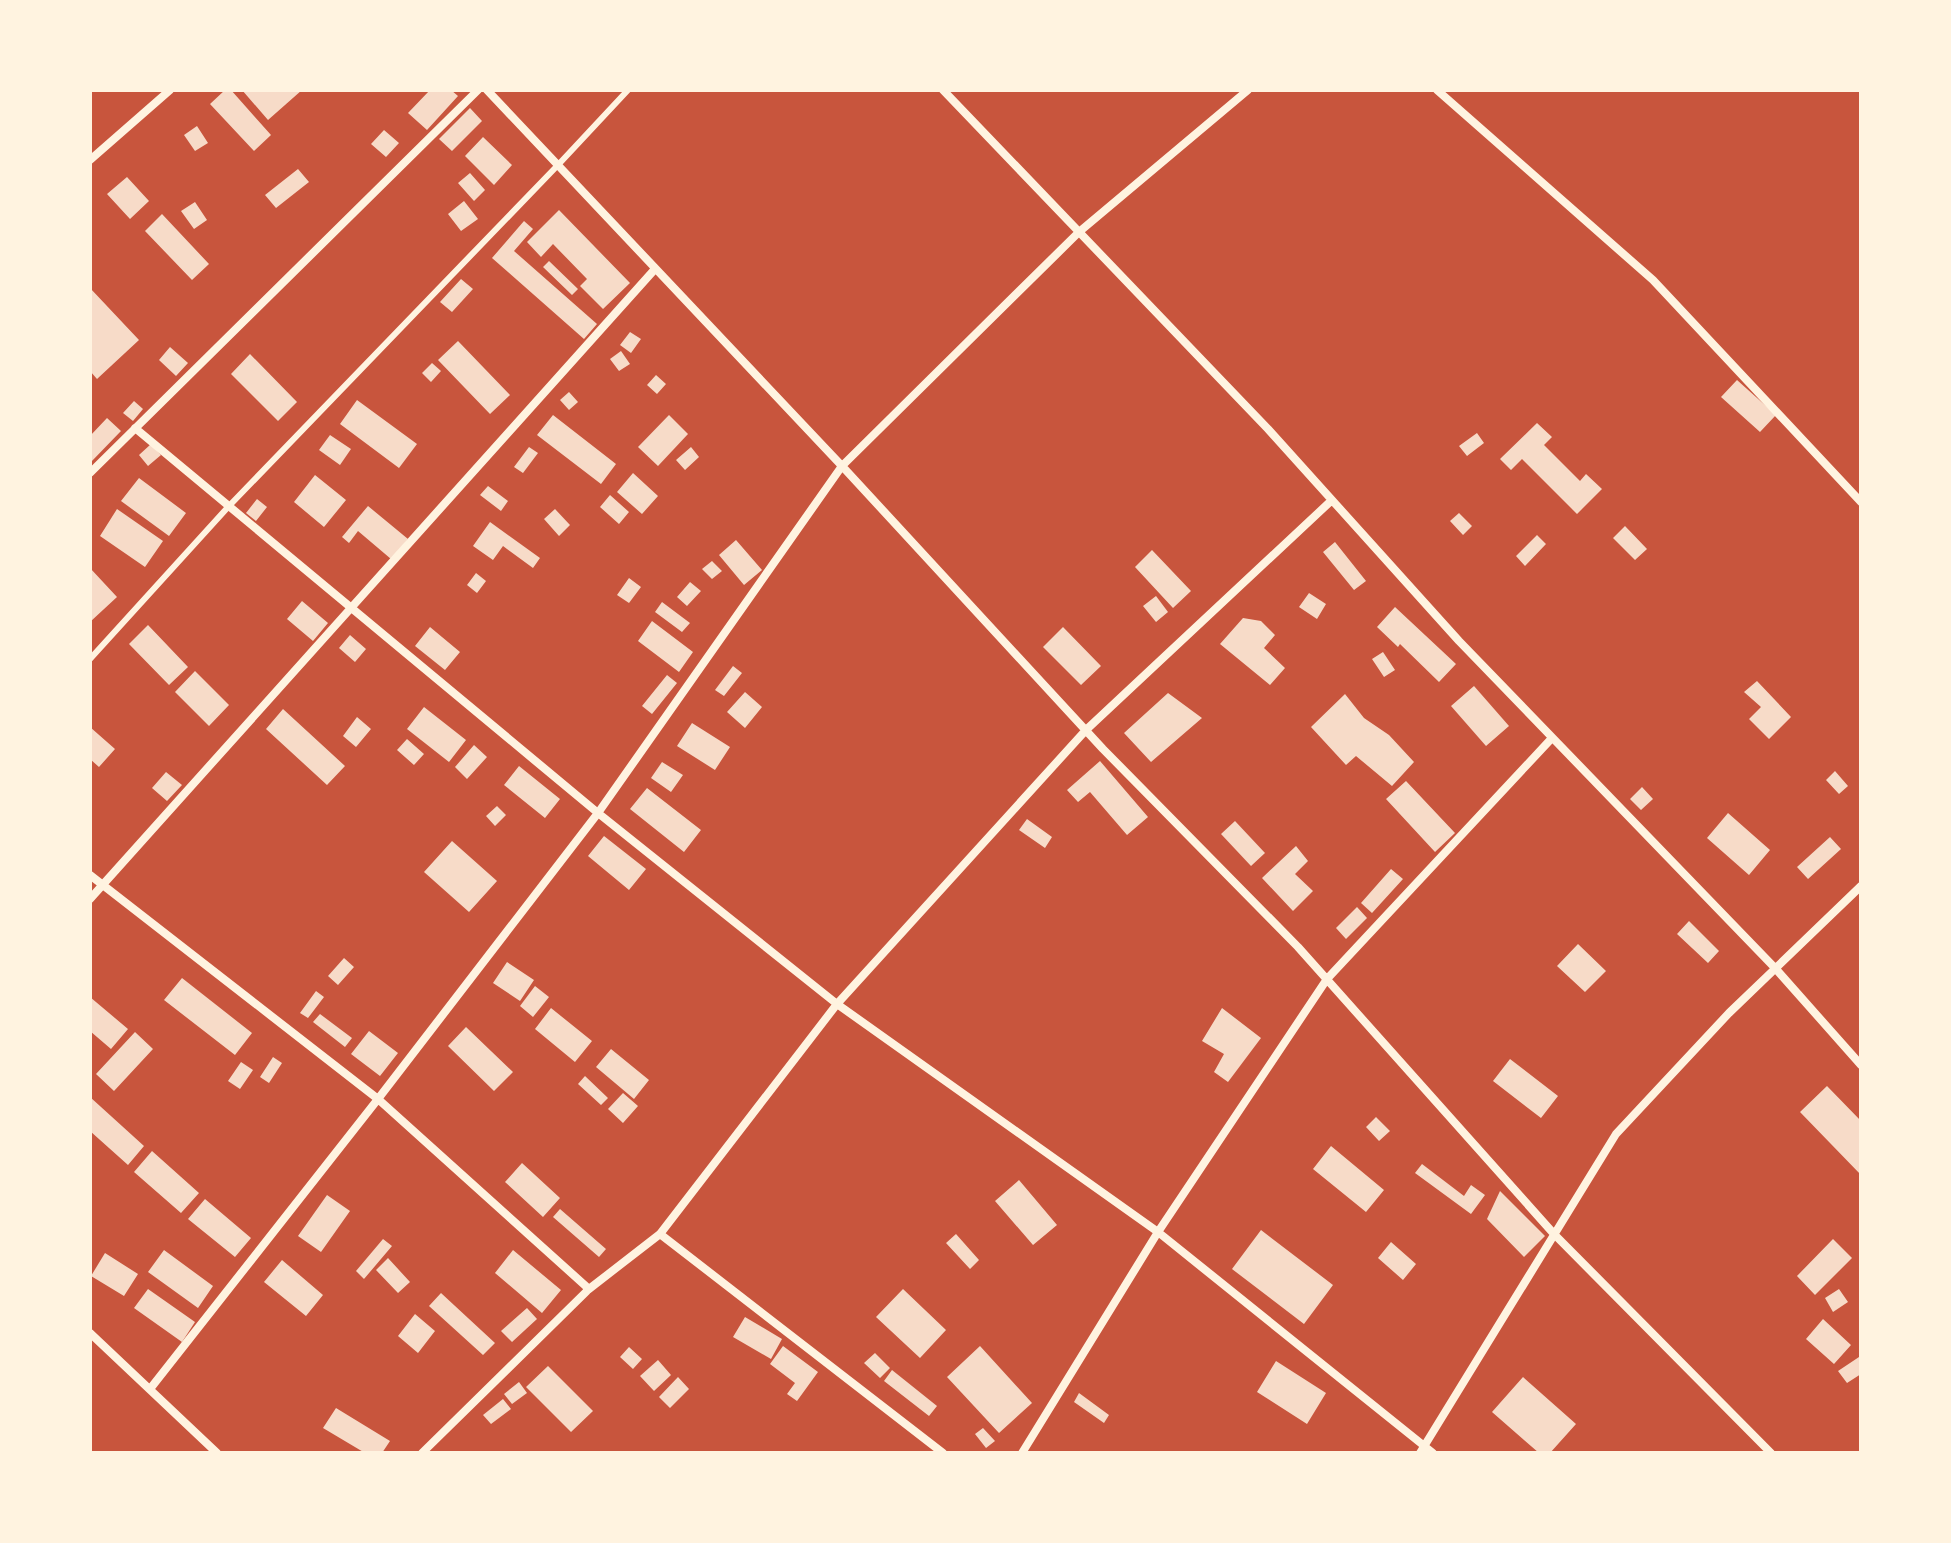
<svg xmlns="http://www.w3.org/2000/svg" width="1951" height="1543" viewBox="0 0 1951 1543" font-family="'Fira Sans',sans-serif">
	<rect width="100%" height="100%" fill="#c8553d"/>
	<path fill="#f7dbc8" d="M225,90H231L271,135L254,151L210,104Z
		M242,90H302L268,120Z
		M430,90H451L458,96L427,130L408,113Z
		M470,108L482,121L452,151L439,139Z
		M197,126L208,143L195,151L184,135Z
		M384,130L399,143L386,157L371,144Z
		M483,137L512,165L494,185L465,156Z
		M298,169L309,182L276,208L265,195Z
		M470,173L485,190L474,201L458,183Z
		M127,177L149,201L130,219L107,194Z
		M464,201L478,219L461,231L448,214Z
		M195,202L207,220L194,229L181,211Z
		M559,210L630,283L603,309L580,286L587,279L553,244L541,257L527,242Z
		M162,214L209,264L192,280L145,231Z
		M524,221L533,229L514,251L597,324L584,339L492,258Z
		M549,261L578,289L572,295L543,267Z
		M461,279L473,289L452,312L440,302Z
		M90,288L139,340L97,379L90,371Z
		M630,332L641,339L631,353L620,345Z
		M458,341L510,395L490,414L438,360Z
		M170,347L188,363L176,376L159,360Z
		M621,351L630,364L619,371L610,359Z
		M250,354L297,402L278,421L231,374Z
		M432,363L441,371L431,382L422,373Z
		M656,375L666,384L657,394L647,385Z
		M1737,380L1776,415L1760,432L1721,397Z
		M569,392L578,402L569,410L560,400Z
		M357,400L417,444L399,468L340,424Z
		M134,401L143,409L133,421L123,413Z
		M553,415L616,464L601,484L537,435Z
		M669,415L688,434L658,466L638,447Z
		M107,418L121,431L90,463V436Z
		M1537,423L1552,437L1544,445L1580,481L1586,474L1602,489L1577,514L1522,459L1511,470L1500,459Z
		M1477,433L1484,443L1467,456L1459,446Z
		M330,435L351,449L340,465L319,450Z
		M151,444L161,455L148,466L139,455Z
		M529,447L538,453L523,473L514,467Z
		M691,447L699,457L685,470L676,460Z
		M633,473L658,496L642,514L617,492Z
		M315,475L346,500L324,527L294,502Z
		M139,478L186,513L169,536L121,501Z
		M488,486L508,501L501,511L480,495Z
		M610,495L629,512L619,524L600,507Z
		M257,499L267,507L256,521L246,513Z
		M368,506L408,539L391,559L358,531L349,543L342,537Z
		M117,509L163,541L145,567L100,536Z
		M555,509L570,525L559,536L544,519Z
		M1459,513L1472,526L1463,535L1450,521Z
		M490,522L540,558L533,568L503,546L493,560L473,546Z
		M1625,526L1647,549L1635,560L1613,538Z
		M1537,535L1546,544L1525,566L1516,556Z
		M736,540L762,570L744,585L719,555Z
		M1335,542L1366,581L1354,590L1323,552Z
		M1152,550L1191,591L1173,608L1135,567Z
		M712,561L722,571L712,579L702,569Z
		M90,568L117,597L90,622Z
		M476,573L486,581L477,593L467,585Z
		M629,578L641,587L629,603L617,595Z
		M690,582L701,591L687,606L677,597Z
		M1309,593L1326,604L1317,619L1299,607Z
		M1156,596L1168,612L1156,622L1143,606Z
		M302,601L328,623L313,641L287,619Z
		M662,602L690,623L682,632L655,612Z
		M1395,607L1456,664L1439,682L1400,644L1398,647L1377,627Z
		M1243,618L1261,621L1275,635L1264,648L1285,668L1270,685L1220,644Z
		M652,621L693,652L679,672L638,641Z
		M148,625L188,667L169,685L129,644Z
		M430,627L460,652L445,670L415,646Z
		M1063,627L1101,666L1081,685L1043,647Z
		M350,635L366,649L355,662L339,648Z
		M1383,652L1395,670L1384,677L1372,659Z
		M733,666L742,673L724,696L715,690Z
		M195,671L229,705L209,726L175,692Z
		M667,675L677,683L652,714L642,706Z
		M1757,681L1791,717L1769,739L1749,719L1761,707L1744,692Z
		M1474,686L1509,726L1486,746L1451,706Z
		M745,692L762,707L745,728L727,712Z
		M1168,693L1202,718L1151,762L1124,733Z
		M1345,694L1364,718L1389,735L1414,762L1392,786L1356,756L1346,765L1311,727Z
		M424,707L466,740L449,762L407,729Z
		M283,709L345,766L327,785L266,729Z
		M357,717L371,729L356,747L343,736Z
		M692,723L730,747L715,770L677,746Z
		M90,727L115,749L99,767L90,759Z
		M407,739L424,754L414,765L397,750Z
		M474,745L487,757L467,779L455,767Z
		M1100,761L1148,817L1127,835L1090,792L1078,802L1067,790Z
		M662,762L683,775L671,792L651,778Z
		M519,766L560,799L545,818L504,785Z
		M1835,771L1848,786L1839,794L1826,780Z
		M166,772L182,785L167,801L152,788Z
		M1406,781L1455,833L1435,852L1386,799Z
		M1642,787L1653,799L1641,810L1630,799Z
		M647,788L701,830L684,852L630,809Z
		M497,806L506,815L495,826L486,816Z
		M1728,813L1770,850L1749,875L1707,838Z
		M1027,819L1052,837L1045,848L1019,830Z
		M1235,821L1265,853L1251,866L1221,834Z
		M604,836L646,869L629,890L588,856Z
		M1830,837L1841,849L1808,879L1797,867Z
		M452,841L497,881L469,912L424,872Z
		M1296,846L1308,861L1295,874L1313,891L1293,911L1262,878Z
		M1391,869L1403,879L1372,913L1361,903Z
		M1357,907L1367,918L1346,939L1336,928Z
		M1689,921L1719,951L1708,963L1677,934Z
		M1578,944L1606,971L1585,992L1557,966Z
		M344,958L354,967L338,985L328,976Z
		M507,962L534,980L520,1001L493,983Z
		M182,978L252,1033L235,1055L164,1000Z
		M535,986L549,997L533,1017L520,1006Z
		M316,991L324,997L308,1018L300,1013Z
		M90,997L128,1029L111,1049L90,1031Z
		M551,1008L592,1041L575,1062L535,1029Z
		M1222,1008L1261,1038L1228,1082L1214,1072L1224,1054L1202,1041Z
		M320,1014L352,1038L345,1047L313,1022Z
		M466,1027L513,1072L494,1091L448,1046Z
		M369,1031L398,1053L380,1076L351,1054Z
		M135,1032L153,1049L114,1091L96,1074Z
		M611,1049L649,1080L634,1099L596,1067Z
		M273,1057L282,1063L269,1083L260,1077Z
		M1510,1059L1558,1096L1541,1118L1493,1081Z
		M241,1062L253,1070L240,1089L228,1081Z
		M585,1076L608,1098L601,1105L578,1084Z
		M1827,1086L1861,1121V1175L1800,1112Z
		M623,1093L638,1106L623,1123L608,1109Z
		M90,1097L144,1146L128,1165L90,1131Z
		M1376,1117L1390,1131L1379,1141L1366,1127Z
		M1331,1146L1384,1190L1366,1212L1313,1169Z
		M152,1151L199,1193L181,1213L134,1172Z
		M522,1163L560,1198L543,1217L505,1182Z
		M1422,1164L1464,1196L1471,1185L1485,1195L1471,1214L1415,1173Z
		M1019,1180L1057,1225L1033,1245L995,1201Z
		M1500,1191L1545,1236L1524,1257L1487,1219Z
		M327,1195L350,1211L321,1252L298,1236Z
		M205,1199L251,1238L235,1257L188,1219Z
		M560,1209L606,1249L599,1257L553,1217Z
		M1261,1230L1333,1285L1304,1324L1232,1269Z
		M956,1234L979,1260L970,1269L946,1243Z
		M383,1239L392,1246L364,1279L356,1271Z
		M1833,1239L1852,1258L1815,1295L1797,1276Z
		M1391,1242L1416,1264L1403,1280L1378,1258Z
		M164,1250L213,1286L198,1308L148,1272Z
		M513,1250L561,1290L542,1313L495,1273Z
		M105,1253L138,1274L124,1296L91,1276Z
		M388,1258L410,1282L398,1293L376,1270Z
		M282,1260L323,1295L306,1316L264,1282Z
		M148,1289L195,1322L182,1342L134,1308Z
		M903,1289L946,1330L920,1358L876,1317Z
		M1839,1289L1848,1302L1833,1312L1825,1298Z
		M441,1293L495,1343L483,1355L429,1306Z
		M527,1308L537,1319L512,1342L501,1331Z
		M415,1314L435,1331L418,1353L398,1336Z
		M745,1317L782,1339L771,1359L733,1337Z
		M1823,1319L1851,1345L1834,1364L1806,1339Z
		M783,1346L818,1372L797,1401L787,1394L795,1383L770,1364Z
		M980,1346L1032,1403L999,1433L947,1377Z
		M629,1347L642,1359L633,1369L620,1357Z
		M875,1353L890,1368L880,1378L864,1363Z
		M1859,1357L1861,1374L1847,1383L1838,1371Z
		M658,1360L671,1375L654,1391L640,1376Z
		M1276,1361L1326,1393L1307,1424L1257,1392Z
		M548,1366L593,1411L571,1432L526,1387Z
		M892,1370L937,1406L929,1416L884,1381Z
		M678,1377L689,1389L670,1408L659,1397Z
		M1523,1377L1576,1424L1550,1453H1539L1492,1412Z
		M519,1382L527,1393L512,1404L504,1394Z
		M1079,1393L1109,1415L1104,1423L1074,1402Z
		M503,1399L511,1409L491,1424L483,1415Z
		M336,1408L390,1441L382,1453H365L323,1428Z
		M983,1428L995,1441L986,1448L975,1434Z"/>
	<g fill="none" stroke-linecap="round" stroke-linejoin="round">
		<path stroke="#fff3e0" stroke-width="6" d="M90,659L229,506L558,165L628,90"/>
		<path stroke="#fff3e0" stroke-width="8" d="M487,90L842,466L1103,749L1298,947L1554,1234L1771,1453
			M943,90L1268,429L1459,641L1775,968L1861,1065
			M1437,90L1653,280L1861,502
			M90,160L170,90
			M135,428L598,813L837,1004L1158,1232L1433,1453
			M90,473L478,90
			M90,875L378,1099L589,1289
			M90,899L655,269
			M660,1234L943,1453
			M90,1333L217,1453
			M150,1389L378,1099L598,813L842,466L1079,232L1248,90
			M422,1453L589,1289L660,1234L837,1004L1086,730L1332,500
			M1022,1453L1158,1232L1327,979L1552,738
			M1420,1453L1616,1134L1729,1013L1861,886"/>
	</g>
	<rect width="1951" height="1543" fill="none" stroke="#fff3e0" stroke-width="184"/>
</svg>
